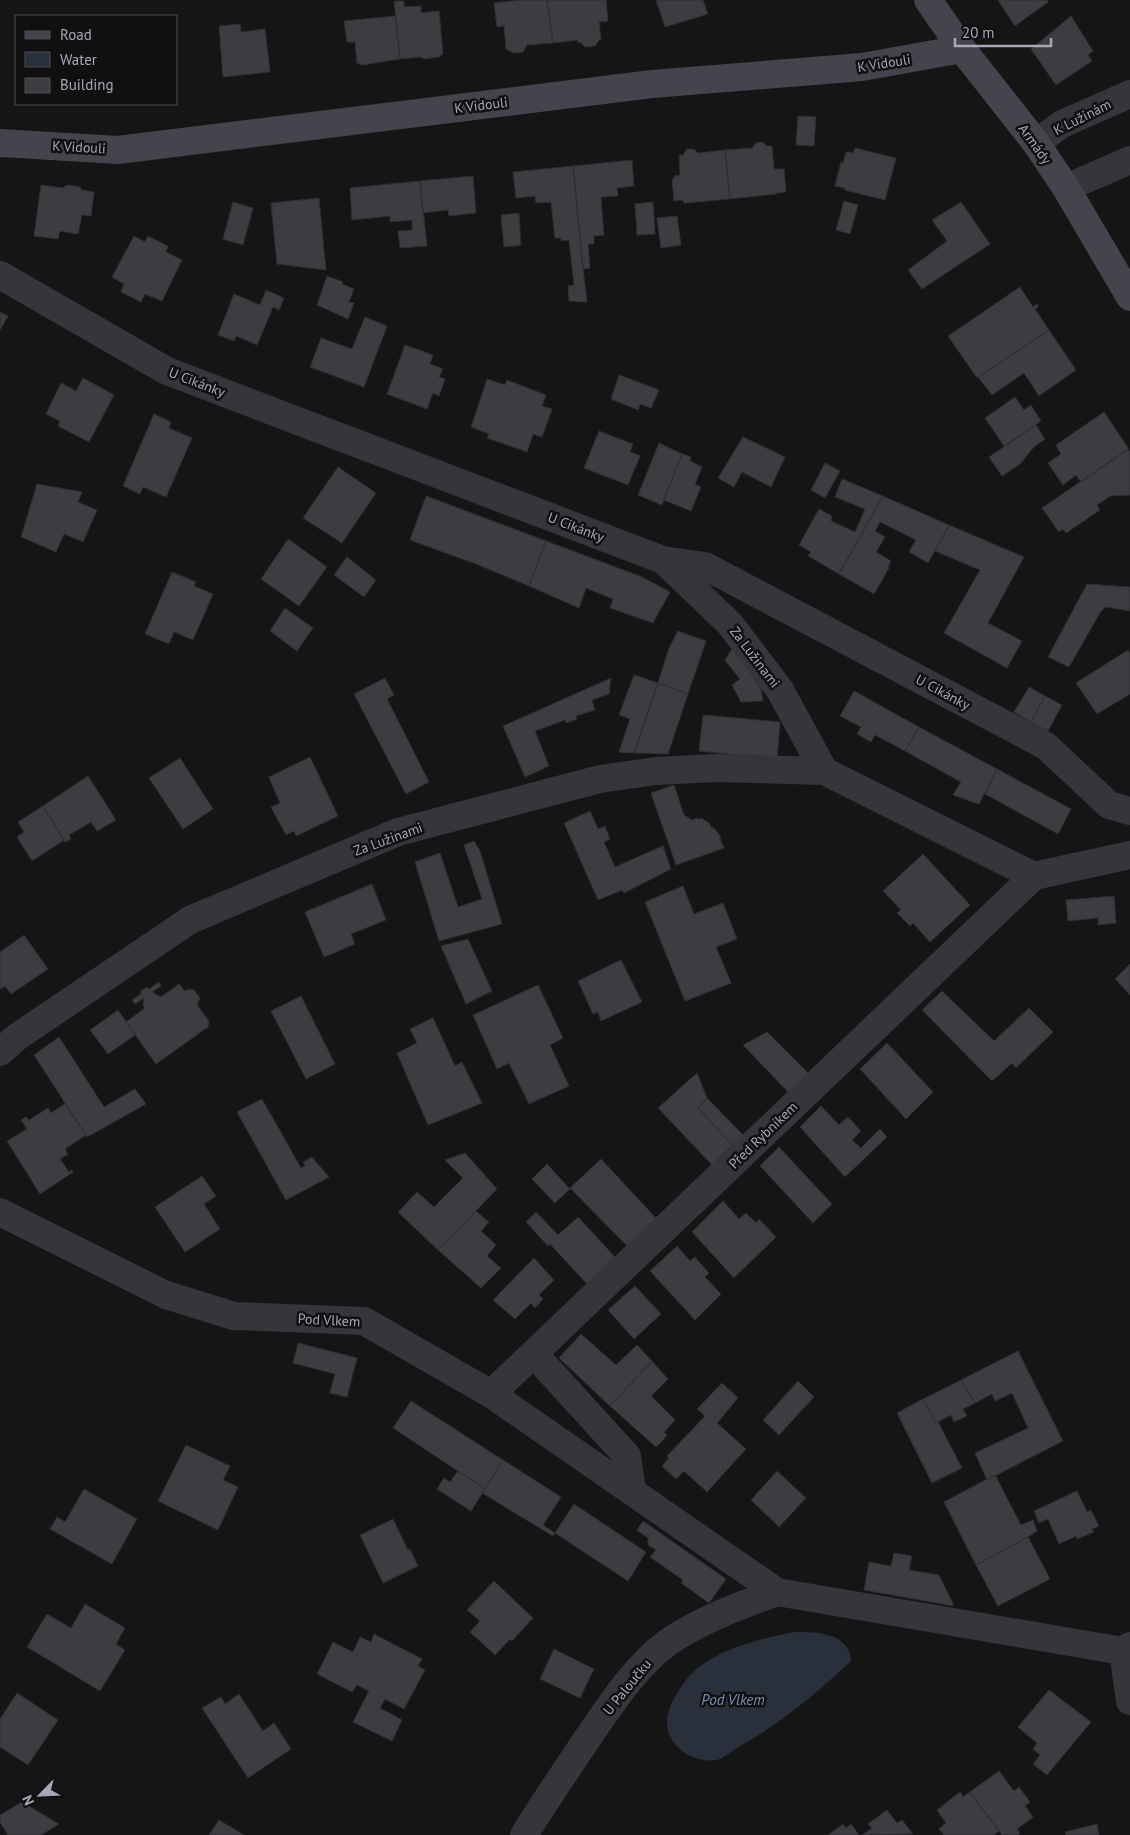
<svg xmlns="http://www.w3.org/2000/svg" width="1130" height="1835" viewBox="0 0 1130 1835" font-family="'PT Sans',sans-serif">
	<rect width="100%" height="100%" fill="#151516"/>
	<path fill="#2a303b" d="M795,1632C817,1632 850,1633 851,1661C817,1693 781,1723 740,1746C733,1750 724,1758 717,1760C693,1764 666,1746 667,1721C667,1707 682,1684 691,1674C716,1649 762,1638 795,1632Z"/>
	<path fill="#3c3c41" stroke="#2f2e32" d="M520,0H547L553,43L527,45L523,52L513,53L506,49L504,26L497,27L494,3Z
		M547,0H606L608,21L599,22L601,40H599L595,46L585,47L580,42L578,43V40L553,43Z
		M656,0H703L708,14L665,27Z
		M998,0H1047L1048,2L1015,26Z
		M394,1H404V7L421,6V13L439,11L443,54L439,57L424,59L421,57L400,59Z
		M395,16L400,59L362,65L357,63L355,42H347L344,21Z
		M1071,16L1093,51L1088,55L1092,61L1056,85L1031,49Z
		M240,24L241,32L265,29L270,72L223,77L219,26Z
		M798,116L816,117L814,146L796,145Z
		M762,142L767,146H772L774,169H784L786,192L776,193V194L730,199L725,150L752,148L756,143Z
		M855,148L896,158L885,200L845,190V188L835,186L841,162L843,163L846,152L853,153Z
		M687,149H694L698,153L725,150L730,199L684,203L683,200L674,201L672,179H674V176L680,175L679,155H683Z
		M632,160L634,186L617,188L618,196L601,197L604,235L594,236V244H588L590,268L583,269L573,166Z
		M573,166L583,269L587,302L569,301L568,286L574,285L569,240L561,241V238H555L551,202L536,203L535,196L516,198L513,172Z
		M473,176L476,213L449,216L448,210L423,213L420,181Z
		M420,181L427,246L400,248L398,231L412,230V220L390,222V216L352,220L350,188Z
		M41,185L63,188L67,185L80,187L82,190L94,192L91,216L82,215L78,234L60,231L58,239L34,236Z
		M319,198L326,270L277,264L271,203Z
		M844,201L858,205L850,234L836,230Z
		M233,202L253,208L243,245L223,239Z
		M653,202L655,234L637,235L635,204Z
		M961,202L990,244L922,289L908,270L947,241L932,220Z
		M519,213L521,245L504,247L501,215Z
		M677,216L681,245L661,248L657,218Z
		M134,236L145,242L148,236L168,246L166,252L182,260L162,301L145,294L141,302L121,292L124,284L112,277Z
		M327,276L343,282L342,284L354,289L349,302L354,303L348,319L317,305Z
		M1020,287L1033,307L1037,304L1038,307L1035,309L1049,330L977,378L948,336Z
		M266,290L284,298L279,310L273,307L257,345L236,336L234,341L218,335L234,294L260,305Z
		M0,312L8,316L0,330Z
		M365,317L387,326L364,387L310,367L321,338L352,349Z
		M1049,330L1076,370L1039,396L1024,373L992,395L978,377Z
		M405,345L433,355L430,364L443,369L439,377L445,379L439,396L433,393L427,409L387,394Z
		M619,375L659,390L651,408L640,404L638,410L611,399Z
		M83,378L114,395L89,442L58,426L60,421L46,414L61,383L76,391Z
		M487,379L505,385L507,380L546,395L542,406L552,409L542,437L533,434L527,452L487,438L489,434L471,427Z
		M1015,397L1024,410L1031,405L1041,421L1004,446L985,418Z
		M1104,412L1129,449L1081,482L1076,475L1063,485L1048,463L1061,454L1056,445Z
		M154,414L171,422L169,428L192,438L166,497L143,487L140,494L123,486Z
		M1036,425L1045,439L1034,447L1020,464L1002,476L989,457Z
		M599,431L633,444L630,452L640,456L628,485L584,468Z
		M743,437L785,457L771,487L742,472L734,487L718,478Z
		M659,443L682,454L662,505L638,495Z
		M1128,449L1130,452V495L1110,496L1097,505L1100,510L1066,533L1063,529L1059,532L1042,508Z
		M682,454L691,457L690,461L702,467L695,484L701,487L691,511L664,500Z
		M825,463L840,471L825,498L811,490Z
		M338,467L376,493L342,543L303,518Z
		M842,479L883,496L839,574L808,556L811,552L799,545L819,509L832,516L831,521L855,532L865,509L835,497Z
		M37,484L82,492L78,502L97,510L83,542L64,534L56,552L21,537Z
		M426,496L546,541L529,586L476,564L410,540Z
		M883,496L949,525L928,563L909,552L916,540L880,522L875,531L885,537L876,552L891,561L888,567L889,568L874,594L839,574Z
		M949,525L1024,557L988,623L1022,641L1007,668L944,633L980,570L935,551Z
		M288,539L327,567L299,606L261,579Z
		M546,541L642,577L670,592L653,623L610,608L613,599L586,588L579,608L529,586Z
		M347,557L376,580L364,597L334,575Z
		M172,572L196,582L194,586L213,594L193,640L174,632L169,644L145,634Z
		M1087,584L1130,587V611L1106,607L1101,611L1069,667L1048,657Z
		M285,608L313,628L297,651L270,631Z
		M678,631L706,641L688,694L658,683L669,648Z
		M732,649L750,672L761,689L763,701L741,702L732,685L740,679L725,660Z
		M1128,650L1130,653V694L1097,714L1076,683Z
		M634,675L658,683L634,753L619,752L630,719L619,715Z
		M385,678L394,695L387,699L429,782L406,794L354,694Z
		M611,678L609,694L592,700L595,710L576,716L577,719L566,723L565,720L535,731L549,766L525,777L503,726Z
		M658,683L688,694L668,754L634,753Z
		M1029,687L1045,696L1031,722L1014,712Z
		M854,691L919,727L905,751L875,735L871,742L857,734L861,727L840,716Z
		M1045,696L1062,705L1048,731L1031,722Z
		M703,715L780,722L777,759L699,751Z
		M919,727L997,769L979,804L953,795L961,782L905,751Z
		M310,757L338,816L296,836L294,831L286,835L271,807L280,803L269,777Z
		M180,758L213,809L183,829L149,778Z
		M997,769L1071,809L1058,834L985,794Z
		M88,776L116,820L97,831L91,822L69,835L71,839L65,842L43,806Z
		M674,785L684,815L692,820L697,818L700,820L701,818L709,823L712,829L713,827L721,837L720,839L724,848L676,865L651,793Z
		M43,806L64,840L32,861L17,837L24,832L18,822Z
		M590,811L598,829L605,826L610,839L604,842L615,867L663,846L671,869L624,893L622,890L598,900L564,823Z
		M474,841L480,851L502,924L439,941L415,862L440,853L458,907L482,899L464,845Z
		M923,854L970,905L930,942L913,923L910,926L897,913L901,910L883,891Z
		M372,884L386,920L351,934L355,944L324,957L305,912Z
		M683,886L694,914L723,903L737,939L716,947L731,983L685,1001L645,902Z
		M1114,896L1116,923L1098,925V918L1068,921L1066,900Z
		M24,935L48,969L11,994L5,986L0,989V952Z
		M468,939L492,991L466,1004L441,946Z
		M621,960L642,1002L601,1021L598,1012L593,1014L578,981Z
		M1130,964V995L1115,979Z
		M159,982L161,986L152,992L161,997L179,984L185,991L188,989L194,990L200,998L197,1005L209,1021L208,1027L156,1064L126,1022L145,1008L143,1005L144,998L135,1004L132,1000L141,994V991L147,987L149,989Z
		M538,985L563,1038L550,1045L569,1086L529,1104L509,1063L497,1069L473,1015Z
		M942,991L994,1041L1029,1008L1053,1032L1016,1068L1012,1063L992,1081L922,1010Z
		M301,996L335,1064L306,1079L271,1011Z
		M118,1010L135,1035L108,1054L90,1030Z
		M433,1018L455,1066L462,1062L482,1103L428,1125L397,1053L417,1043L410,1029Z
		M767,1032L809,1074L789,1093L743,1045Z
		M59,1037L104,1107L135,1089L146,1104L87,1137L34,1055Z
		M887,1043L933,1092L906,1119L860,1069Z
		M697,1073L707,1098L698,1108L734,1147L713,1166L658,1108Z
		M707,1098L745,1137L734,1147L698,1108Z
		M262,1099L301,1168L305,1166L303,1162L312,1157L329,1177L286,1200L237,1112Z
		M65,1104L86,1135L65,1149L68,1154L60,1159L69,1172L72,1170L73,1172L40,1194L7,1141L27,1129L21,1120L26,1117L29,1120L48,1108L51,1113Z
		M821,1106L839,1125L848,1117L861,1131L852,1140L861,1148L880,1129L887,1137L845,1177L800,1127Z
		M779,1147L832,1204L813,1223L760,1166Z
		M465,1153L497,1189L438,1250L398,1212L417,1192L434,1207L463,1178L445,1160Z
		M601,1159L657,1219L628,1247L570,1188Z
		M547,1164L570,1189L555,1203L532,1179Z
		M202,1176L216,1196L204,1204L220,1229L185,1252L155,1207Z
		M723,1201L739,1219L746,1213L756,1223L759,1219L776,1237L734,1278L692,1232Z
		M476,1211L489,1222L481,1231L496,1245L487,1256L501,1268L481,1288L438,1250Z
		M536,1212L558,1235L578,1217L616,1258L588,1285L550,1244L548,1246L526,1222Z
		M677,1246L690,1261L695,1257L709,1273L705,1277L721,1294L695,1320L650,1271Z
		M534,1258L554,1280L539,1295L543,1299L535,1308L531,1303L515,1319L493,1300Z
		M635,1286L661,1314L634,1339L608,1310Z
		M581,1334L616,1365L637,1345L652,1361L610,1406L559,1358Z
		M298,1343L357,1358L347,1397L330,1393L335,1374L293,1363Z
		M1018,1351L1063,1441L987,1480L975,1453L1028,1428L1012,1393L995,1401L992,1394L975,1403L961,1380Z
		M652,1361L668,1379L651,1396L675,1420L664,1432L667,1435L663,1440L656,1447L610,1406Z
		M961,1380L975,1403L963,1409L967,1416L954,1422L951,1415L936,1423L923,1399Z
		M798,1381L814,1397L779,1435L763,1420Z
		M722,1383L738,1398L717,1423L746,1449L707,1492L684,1471L676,1479L662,1466L669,1458L667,1456L705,1416L697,1409Z
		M923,1399L936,1423L938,1422L962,1468L932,1483L897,1413Z
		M411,1401L503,1460L485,1489L393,1428Z
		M186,1445L230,1466L223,1480L238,1487L218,1530L158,1501Z
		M503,1460L561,1497L543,1525L555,1533L553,1536L482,1493Z
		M458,1471L485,1489L471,1511L437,1489L444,1478L450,1482Z
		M777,1471L806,1498L779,1527L751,1500Z
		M995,1475L1021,1525L1033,1520L1037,1531L1028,1537L976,1565L944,1502Z
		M84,1489L137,1519L112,1564L50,1529L57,1517L65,1522Z
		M1077,1491L1087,1512L1091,1510L1099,1526L1092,1529L1094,1532L1077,1539L1076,1536L1059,1544L1048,1519L1039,1523L1034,1511Z
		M574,1504L646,1552L628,1581L555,1533Z
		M393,1519L408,1550L410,1549L418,1566L383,1583L360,1535Z
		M643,1521L726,1579L709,1603L681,1583L683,1580L650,1557L656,1550L648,1545V1538L637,1530Z
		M1028,1537L1050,1579L998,1606L976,1565Z
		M894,1553L912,1556L909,1570L939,1575L954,1606L864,1590L869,1562L891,1566Z
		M494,1581L533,1618L512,1641L510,1639L495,1655L470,1632L480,1621L467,1610Z
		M85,1604L125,1628L116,1644L125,1650L100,1691L27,1647L47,1614L71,1628Z
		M374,1634L422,1659L418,1666L425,1670L404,1709L385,1699L380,1708L402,1720L392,1741L353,1722L369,1691L357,1685L352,1692L317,1674L333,1642L353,1652L360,1637L371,1642Z
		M554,1649L594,1669L580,1698L540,1679Z
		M1049,1690L1091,1722L1047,1775L1033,1764L1040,1755L1033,1749L1037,1743L1018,1727Z
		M17,1693L58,1720L28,1765L0,1747V1719Z
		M239,1694L263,1731L274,1723L291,1749L248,1778L202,1708L221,1697L225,1704Z
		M999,1771L1014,1791L1019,1787L1030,1802L1025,1806L1033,1817L1017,1829L1020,1833L1018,1835H1002L970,1792Z
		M960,1792L963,1797L970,1792L999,1831L994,1835H944L939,1829L946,1823L937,1810Z
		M22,1802L59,1824L41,1835H8L0,1822V1815Z
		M887,1810L897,1823L902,1820L913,1834L862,1835L872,1828L868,1824Z
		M219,1820L244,1835H209Z
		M843,1824L846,1828L851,1824L859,1835H828Z
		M1097,1824L1099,1835H1066L1065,1832Z"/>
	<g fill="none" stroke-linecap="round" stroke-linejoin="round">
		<path stroke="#36353b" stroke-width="28" d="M1036,143L1062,124L1130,94
			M1066,188L1130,160
			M0,275L167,371L663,560L705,566L1046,746L1109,805L1130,811
			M663,560L730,624L780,690L824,771
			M1034,876L1130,855
			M0,1052L17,1037L190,920L398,832L600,779L656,771L715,768L824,771L1034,876
			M0,1212L166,1295L234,1316L364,1321L491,1394L777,1592L1123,1651L1130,1646
			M534,1354L627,1456L632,1491
			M491,1394L1034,876
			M1123,1651L1130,1701
			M524,1835C545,1801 567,1769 589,1736C612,1703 634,1668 667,1643C700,1620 739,1606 777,1592"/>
		<path stroke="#43444c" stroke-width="28" d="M928,0L962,49L1036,143L1066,188L1130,297
			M0,143L118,150L652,84L862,67L962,49"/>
	</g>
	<g text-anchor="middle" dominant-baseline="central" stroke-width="5" stroke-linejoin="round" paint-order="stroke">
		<g font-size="14" fill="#a6a8b7" stroke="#101011">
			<text transform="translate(884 63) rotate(-9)">K Vidouli</text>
			<text transform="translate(481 105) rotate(-7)">K Vidouli</text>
			<text transform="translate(1082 117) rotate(-27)">K Lužinám</text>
			<text transform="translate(1035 144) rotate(54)">Armády</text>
			<text transform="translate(79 147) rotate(3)">K Vidouli</text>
			<text transform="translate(197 382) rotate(21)">U Cikánky</text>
			<text transform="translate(576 527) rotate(21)">U Cikánky</text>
			<text transform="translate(755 657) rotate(53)">Za Lužinami</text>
			<text transform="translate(943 692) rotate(28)">U Cikánky</text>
			<text transform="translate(388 839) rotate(-20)">Za Lužinami</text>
			<text transform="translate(763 1135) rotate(-44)">Před Rybníkem</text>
			<text transform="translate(329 1320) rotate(3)">Pod Vlkem</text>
			<text transform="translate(627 1687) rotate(-51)">U Paloučku</text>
		</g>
		<g font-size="15" font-style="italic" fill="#7c8eb3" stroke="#101011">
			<text x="733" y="1699">Pod Vlkem</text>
		</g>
	</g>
	<rect x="15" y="15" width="162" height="90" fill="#101011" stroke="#4c4d53"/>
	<rect x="25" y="31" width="25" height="8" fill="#43444c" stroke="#4c4d53"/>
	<text x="60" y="40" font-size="15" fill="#a6a8b7">Road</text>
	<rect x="25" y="52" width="25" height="15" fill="#2a303b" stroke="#4c4d53"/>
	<text x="60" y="65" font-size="15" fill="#a6a8b7">Water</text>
	<rect x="25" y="78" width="25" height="15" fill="#3c3c41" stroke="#4c4d53"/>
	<text x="60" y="90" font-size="15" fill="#a6a8b7">Building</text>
	<g transform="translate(40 1795) rotate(246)" stroke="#101011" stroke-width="4" paint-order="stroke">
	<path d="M0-4L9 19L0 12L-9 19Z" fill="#a6a8b7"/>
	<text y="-8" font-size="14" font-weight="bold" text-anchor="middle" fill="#a6a8b7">N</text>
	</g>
	<path d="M955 38v8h96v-8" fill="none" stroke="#a6a8b7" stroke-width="2.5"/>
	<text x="962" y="38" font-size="15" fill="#a6a8b7" stroke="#101011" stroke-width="4" paint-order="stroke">20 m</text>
</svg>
